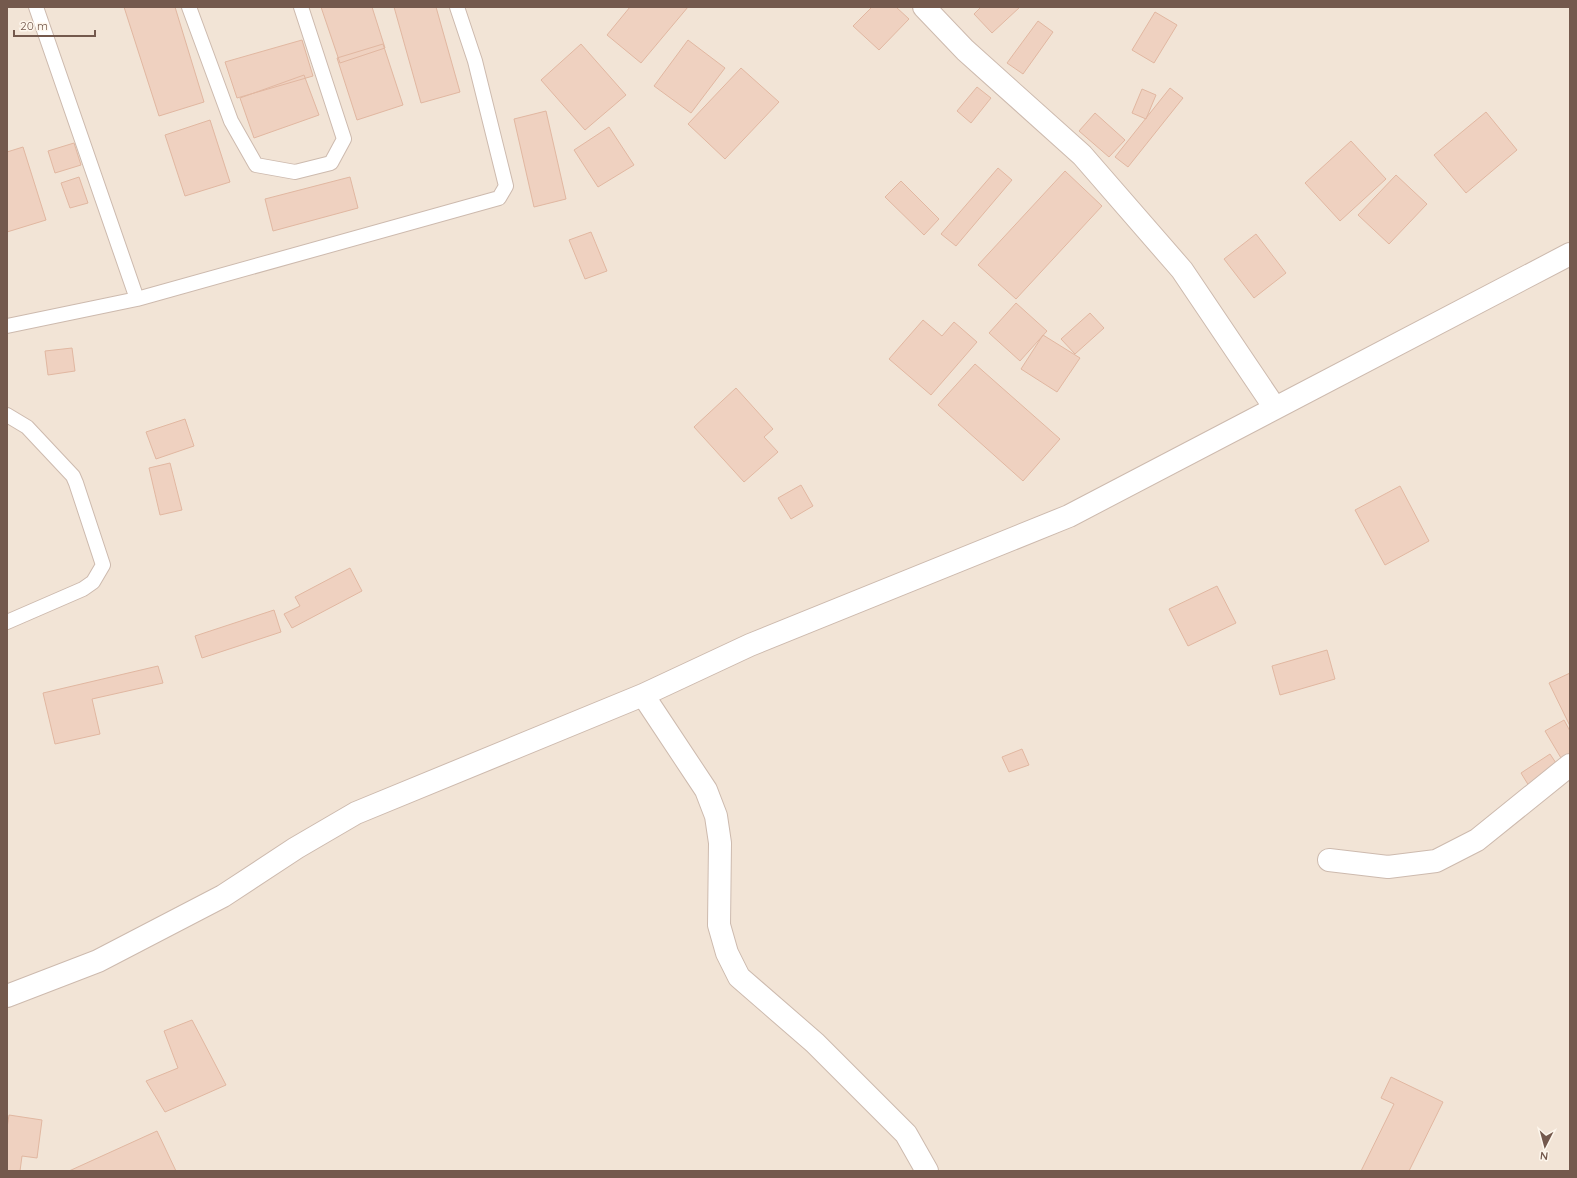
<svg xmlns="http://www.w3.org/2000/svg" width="1577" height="1178" viewBox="0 0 1577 1178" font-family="Quicksand,sans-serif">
	<rect width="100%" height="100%" fill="#fbf2e7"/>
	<path fill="#f2e4d6" d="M7,7H1570V1171H7Z"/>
	<path fill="#efd1c0" stroke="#e1b7a1" d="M124,7H175L204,102L159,116Z
		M321,7H372L385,48L340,63Z
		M394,7H436L460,92L421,103Z
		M630,7H688L641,63L607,35Z
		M872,7H896L909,19L879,50L853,26Z
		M981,7H1020L992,33L974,14Z
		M1155,12L1177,25L1154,63L1132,50Z
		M1038,21L1053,32L1023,74L1007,63Z
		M302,40L313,76L237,98L225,62Z
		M688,40L725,68L691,113L654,86Z
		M383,44L403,105L357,120L337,58Z
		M581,44L626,95L585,130L541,80Z
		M741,68L779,102L725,159L688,124Z
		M304,75L319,115L254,138L240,98Z
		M977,87L991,98L971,123L957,111Z
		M1170,88L1183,98L1128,167L1115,157Z
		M1142,89L1156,95L1146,119L1132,113Z
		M546,111L566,199L534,207L514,119Z
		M1486,112L1517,150L1466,193L1434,155Z
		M1095,113L1125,140L1109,157L1079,131Z
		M210,120L230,182L185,196L165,135Z
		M609,127L634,165L598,187L574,150Z
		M1351,141L1386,179L1340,221L1305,183Z
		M74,143L81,165L55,173L48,151Z
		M23,147L46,220L7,232V152Z
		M998,168L1012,180L956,246L941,234Z
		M1065,171L1102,206L1016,299L978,265Z
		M1396,175L1427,204L1389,244L1358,215Z
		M79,177L88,203L70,208L61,183Z
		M350,177L358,208L273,231L265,199Z
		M901,181L939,219L924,235L885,197Z
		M591,232L607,271L585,279L569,240Z
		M1256,234L1286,273L1254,298L1224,259Z
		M1016,303L1047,331L1020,361L989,333Z
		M1090,313L1104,328L1075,354L1061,339Z
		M923,320L942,336L954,322L977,342L931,395L889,359Z
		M1043,335L1080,358L1057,392L1021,369Z
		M72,348L75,371L48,375L45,351Z
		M975,364L1060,439L1023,481L938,405Z
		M736,388L773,429L764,437L778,452L744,482L694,427Z
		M185,419L194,446L156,459L146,432Z
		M170,463L182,510L160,515L149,468Z
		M801,485L813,506L791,519L778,498Z
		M1400,486L1429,541L1385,565L1355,510Z
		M350,568L362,591L292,628L284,614L300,606L295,597Z
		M1217,586L1236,623L1188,646L1169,609Z
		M274,610L281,632L202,658L195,636Z
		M1327,650L1335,679L1280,695L1272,666Z
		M158,666L163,683L92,699L100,734L55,744L43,693Z
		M1570,673V726L1549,683Z
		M1564,720L1570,731V759L1564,763L1545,731Z
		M1022,749L1029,765L1009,772L1002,757Z
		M1550,754L1562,772L1532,791L1521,773Z
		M192,1020L226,1085L165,1112L146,1081L178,1068L164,1031Z
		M1391,1077L1443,1102L1409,1171H1361L1394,1104L1381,1098Z
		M9,1115L42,1120L37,1158L22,1156L20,1171H7V1128Z
		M157,1131L176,1171H69Z"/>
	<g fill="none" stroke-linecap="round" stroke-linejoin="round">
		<g stroke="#cdbaae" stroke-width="16">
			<path id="lane" d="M36,7L137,299
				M189,7L231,121L256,165L295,172L331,163L344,139L301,7
				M7,326L137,299L499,198L506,186L475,61L457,7
				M7,415L27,427L73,476L76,483L103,565L93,582L83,589L7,622"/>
		</g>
		<g stroke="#cdbaae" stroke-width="24">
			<path id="street" d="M924,7L965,50L1082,155L1182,270L1275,408
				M643,695L706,790L716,816L720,843L719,925L727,953L739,977L815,1043L906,1134L927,1171
				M1329,860L1388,867L1436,861L1477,840L1570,765
				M7,996L98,961L223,896L296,848L356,813L643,695L750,645L1069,516L1570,254"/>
		</g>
		<use href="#lane" stroke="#fff" stroke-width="14"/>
		<use href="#street" stroke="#fff" stroke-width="22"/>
	</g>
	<rect width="1577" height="1178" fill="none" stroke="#74594d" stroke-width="16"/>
	<g transform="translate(1545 1146) rotate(186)" stroke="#fef7ed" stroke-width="3" paint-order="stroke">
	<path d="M0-3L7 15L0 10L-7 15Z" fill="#74594d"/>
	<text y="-6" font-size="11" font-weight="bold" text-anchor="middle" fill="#74594d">N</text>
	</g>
	<path d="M14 30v6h81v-6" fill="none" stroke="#74594d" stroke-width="2"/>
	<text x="20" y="30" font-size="12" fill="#74594d" stroke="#fef7ed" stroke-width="3" paint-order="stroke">20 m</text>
</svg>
